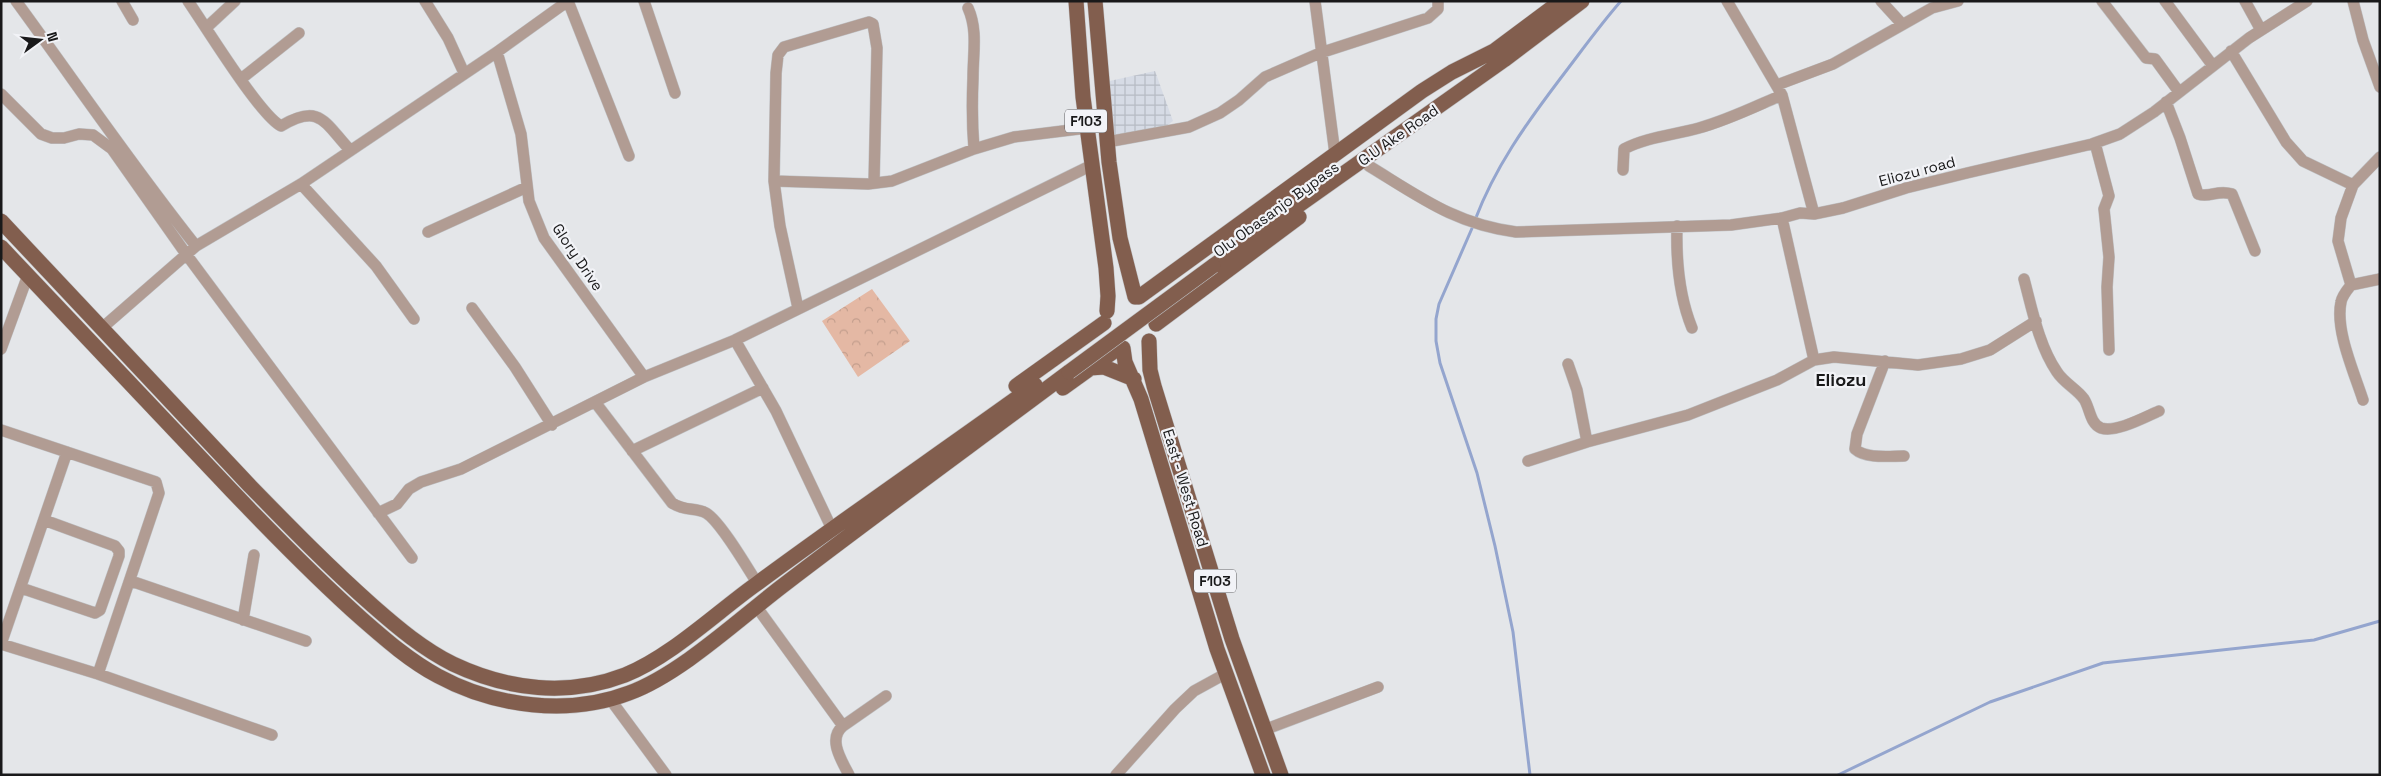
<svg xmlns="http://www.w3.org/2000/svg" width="2381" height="776" viewBox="0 0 2381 776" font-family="'Space Grotesk',sans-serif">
	<defs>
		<pattern id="industrial-grid" width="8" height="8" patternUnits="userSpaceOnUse" patternTransform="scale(1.25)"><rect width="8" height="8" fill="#d6dbe5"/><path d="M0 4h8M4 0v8" fill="none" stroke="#b7bbc4"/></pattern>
		<pattern id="park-crowns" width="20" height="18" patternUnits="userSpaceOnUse" patternTransform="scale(1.25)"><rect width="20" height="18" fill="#e4b8a4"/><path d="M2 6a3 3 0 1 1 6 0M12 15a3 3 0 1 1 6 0" fill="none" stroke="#c39e8d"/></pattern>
	</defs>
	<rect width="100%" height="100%" fill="#e4e6e9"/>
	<path fill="url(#industrial-grid)" d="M1155,71L1173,121L1162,129L1112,139L1105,82Z"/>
	<path fill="url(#park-crowns)" d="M872,289L910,341L858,377L822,321Z"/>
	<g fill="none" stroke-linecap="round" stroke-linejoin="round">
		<path stroke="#94a5ce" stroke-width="3" d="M1475,220C1495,167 1526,124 1560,79C1580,53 1599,26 1621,1
			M1473,226L1439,304L1436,319V341L1440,363L1477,473L1495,546L1513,632L1530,775
			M1838,775L1990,702L2103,663L2314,640L2380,621"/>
		<g stroke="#bfc1c4" stroke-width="12">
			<path id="minor" d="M16,1C76,83 133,167 196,246
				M122,1L133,20
				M188,1C206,27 259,114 281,126C320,103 324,122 350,150
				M425,1L448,38L464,73
				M568,1L629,156
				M644,1L675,93
				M1315,1L1335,154
				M1727,1L1782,95L1814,214
				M1881,1L1902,24
				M2102,1L2146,58L2155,59L2179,92
				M2165,1L2213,66
				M2245,1L2261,30
				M2353,1L2363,40L2380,87
				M968,8C978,30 973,53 973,78C972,101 972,125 974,149
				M206,28L235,1
				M2231,51L2286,142L2303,161L2353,185
				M497,52L521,134L529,201L544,238L644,377
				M241,79L299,33
				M1777,85L1833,64L1932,8L1958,1
				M1,94L41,134L52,138H64L79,134L93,135L112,149L186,254L412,558
				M2166,102L2180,138L2198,194C2210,198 2218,189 2232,194L2255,251
				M1107,142L1189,127L1220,113L1239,100L1265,77L1320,53L1428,18L1438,9V1
				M2095,143L2109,196L2104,209L2109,257L2107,287L2109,350
				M1369,166C1420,197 1455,224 1516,232L1731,225L1782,218L1800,213L1814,214L1843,208L1906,188L1967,173L2092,144L2120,134L2154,112L2249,38L2307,1
				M1623,170L1624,149C1647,137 1674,135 1699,128C1728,120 1754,107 1782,95
				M774,181L868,184L892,181L974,149L1014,137L1087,128
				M301,184L376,266L414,319
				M1782,218L1814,360
				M1677,226C1676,261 1679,296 1692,328
				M428,232L527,187
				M2024,279C2032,309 2039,346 2057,372C2064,383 2077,389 2084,399C2090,408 2090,424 2101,428C2116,433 2145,417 2159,411
				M2351,285L2338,241L2341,218L2353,185L2380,157
				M472,308L515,367L552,425
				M798,308L780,226L774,181L776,73L778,55L784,47L869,22L873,24L877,48L874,183
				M102,328L196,246L301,184L497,52L568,1
				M735,340L776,411L831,527
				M1,349L28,275
				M1885,361L1857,434L1855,449C1866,459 1889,456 1904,456
				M1568,364L1577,390L1587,442L1688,415L1777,380L1814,360L1834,357L1918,365L1961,359L1990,350L2036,321
				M2363,400C2354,372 2335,330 2341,302C2342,296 2347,290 2351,285L2380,279
				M595,402L672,503C686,512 695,507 706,513C720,521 747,567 757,583
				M1,430L156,482L159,493L98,674
				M632,451L763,388
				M1528,461L1587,442
				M378,513L397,504L409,489L421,482L461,469L644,377L735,340L1092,165
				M131,581L306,641
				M21,588L95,613L100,610L119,556V551L115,546L44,520
				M756,606L843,726L886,696
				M243,620L254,555
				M1,644L98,674L272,735
				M1,644L67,452
				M610,699L666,775
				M843,726C827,739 842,761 849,775
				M1264,730L1378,687
				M1116,775L1175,709L1194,691L1225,674"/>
		</g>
		<g stroke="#bfc1c4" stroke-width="16">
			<path id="major" d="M1076,1L1083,97L1106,268L1108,296L1107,311
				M1095,1L1109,162L1120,238L1135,297
				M1490,54L1561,1
				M1281,205L1330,170
				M1,221C84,310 167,398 250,486C290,527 330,568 373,606C398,628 423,649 453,664C508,690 568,697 625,675C670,657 716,613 755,585C847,517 942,452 1035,385
				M1,247C78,328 154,409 231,490C273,534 316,578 362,619C386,640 410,661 438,676C495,707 569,716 629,693C681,674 740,618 785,584C879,512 974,443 1069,372
				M1213,266L1504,60L1582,1
				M1139,297L1422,91L1452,72L1498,49
				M1156,324L1299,217
				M1149,341L1150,370L1154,386L1232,639L1281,775
				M1123,348L1125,362L1141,399L1217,649L1263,775
				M1090,368L1104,367L1134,379
				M1016,386L1104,323
				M1063,388L1120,347"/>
		</g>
		<use href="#minor" stroke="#b19c93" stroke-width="11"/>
		<use href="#major" stroke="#825e4e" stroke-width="15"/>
		<g stroke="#bfc1c4" stroke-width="16" stroke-linecap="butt">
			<path id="major-bridge" d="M1069,372L1213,266"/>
		</g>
		<use href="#major-bridge" stroke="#825e4e" stroke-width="15"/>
	</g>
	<g text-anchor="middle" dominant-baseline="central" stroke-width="4.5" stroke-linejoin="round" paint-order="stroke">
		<g fill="#f2f3f7" stroke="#5a5a5c" stroke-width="1">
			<rect x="1065" y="109.5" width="42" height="23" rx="4"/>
			<rect x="1194" y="569.5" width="42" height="23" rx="4"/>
		</g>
		<g font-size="14" font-weight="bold" fill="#19191a">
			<text x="1086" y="121">F103</text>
			<text x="1215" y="581">F103</text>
		</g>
		<g font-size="15" fill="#19191a" stroke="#f2f3f7">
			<text transform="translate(1398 135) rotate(-35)">G.U Ake Road</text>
			<text transform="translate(1917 171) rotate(-15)">Eliozu road</text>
			<text transform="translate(1276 209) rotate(-36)">Olu Obasanjo Bypass</text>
			<text transform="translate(578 257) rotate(56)">Glory Drive</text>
			<text transform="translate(1186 488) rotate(73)">East - West Road</text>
		</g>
		<g font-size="18" font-weight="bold" fill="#19191a" stroke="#f2f3f7">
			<text x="1841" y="379">Eliozu</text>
		</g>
	</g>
	<rect width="2381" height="776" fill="none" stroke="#19191a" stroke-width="5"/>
	<g transform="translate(40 40) rotate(75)" stroke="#f2f3f7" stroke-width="4" paint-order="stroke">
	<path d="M0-4L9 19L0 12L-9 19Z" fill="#19191a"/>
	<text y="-8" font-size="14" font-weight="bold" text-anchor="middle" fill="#19191a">N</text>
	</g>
</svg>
